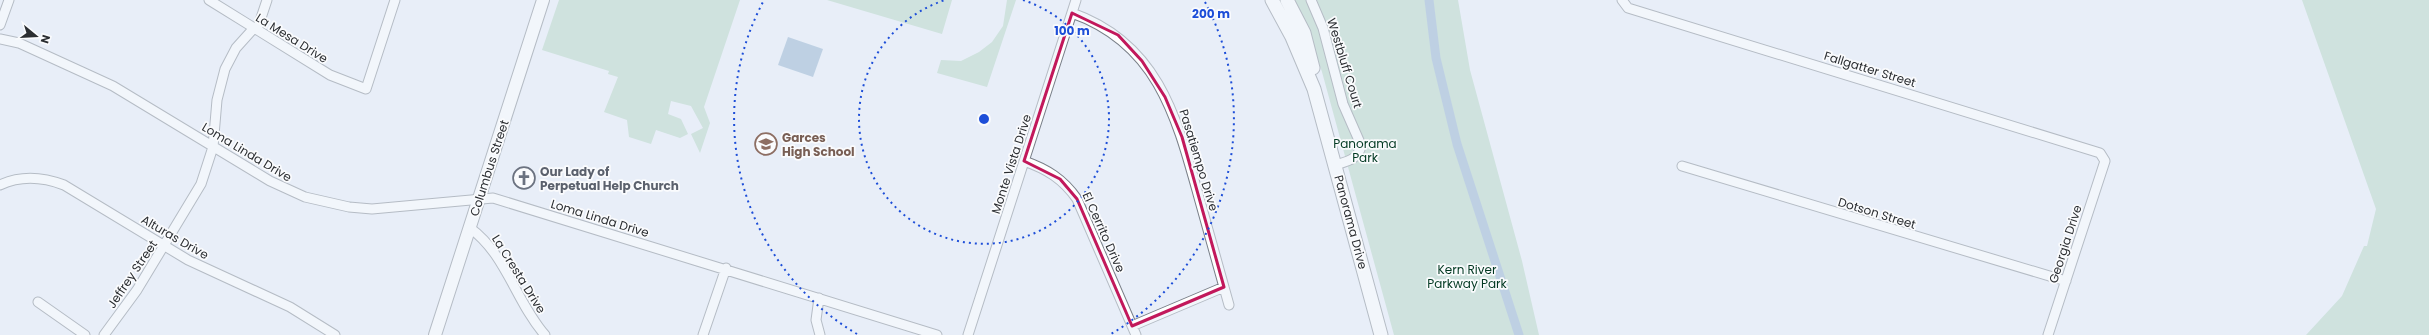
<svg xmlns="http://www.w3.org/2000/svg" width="2429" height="335" viewBox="0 0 2429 335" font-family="Poppins,sans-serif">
	<rect width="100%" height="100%" fill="#e8eef8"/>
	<path fill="#b1d2bf" d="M559,0H740L704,107L710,123L700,153L691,134L703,128L691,106L671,101L668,114L681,119L688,134L680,138L656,130L651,144L629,137L627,120L604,112L618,77L608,74L609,71L542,50Z
		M827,0H952L942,34Z
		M1007,0H1016L987,87L937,73L941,60L961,61L979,52L992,42L1003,26Z
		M1294,0H1458L1470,70L1522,261L1539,335H1394L1322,72L1307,28Z
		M2302,0H2429V335H2306L2342,296L2364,246H2367L2376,209Z"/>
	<path fill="#8daccb" d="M788,37L823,49L813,77L778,65Z"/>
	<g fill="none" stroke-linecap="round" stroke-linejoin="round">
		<path stroke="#8daccb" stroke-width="9" d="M1429,0L1436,58L1457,144L1519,335"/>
		<g stroke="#797f88" stroke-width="11">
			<path id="minor" d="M209,0L330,75L366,89L395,0
				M1311,0L1323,28L1343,104L1361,145C1359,159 1348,161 1336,165
				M1622,0L1628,8L2100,153L2105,161L2048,335
				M1072,13C1157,43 1176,115 1198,194C1208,231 1219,268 1229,305
				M0,25L9,0
				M257,30L267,0
				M0,39L19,43L113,86L270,181L305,197L349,207L372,209L493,198L937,335
				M1024,161C1047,169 1063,179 1077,199L1136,335
				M1682,166L2066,281
				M0,185C21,175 43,177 64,185L188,260L290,307L335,335
				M470,228C506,254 516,302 545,335
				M819,298L816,320L820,335
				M38,302L85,335
				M1132,326L1224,287
				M104,335L137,290L201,184L213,147L217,100L225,69L236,48L254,28
				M703,335L726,268
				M968,335L1076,0"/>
		</g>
		<g stroke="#797f88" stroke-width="14">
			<path id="secondary" d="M435,335L543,0"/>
		</g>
		<g stroke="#797f88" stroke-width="15">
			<path id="primary" d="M1272,0L1292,37L1314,89L1381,335
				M1287,0L1304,33L1313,68"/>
		</g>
		<use href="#minor" stroke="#fff" stroke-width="9"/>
		<use href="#secondary" stroke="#fff" stroke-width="12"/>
		<use href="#primary" stroke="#fff" stroke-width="13"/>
	</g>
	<path d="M0 0H2429V335H0ZM1072,13L1118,35L1142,61L1165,97L1182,137L1224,287L1132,326L1077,199L1060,179L1024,161Z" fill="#e8eef8" fill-opacity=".55" fill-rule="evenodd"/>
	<path fill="none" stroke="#c2185b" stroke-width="3" stroke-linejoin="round" d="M1072,13L1118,35L1142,61L1165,97L1182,137L1224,287L1132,326L1077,199L1060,179L1024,161Z"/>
	<g fill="none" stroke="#1d4ed8" stroke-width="2" stroke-dasharray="2 4">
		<path d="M1023 0A125 125 0 1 1 945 0"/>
		<path d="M857 334A250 250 0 0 1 763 2M1205 2A250 250 0 0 1 1111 334"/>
	</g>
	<defs>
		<g id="school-ring" transform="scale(1.15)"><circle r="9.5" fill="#fafbfd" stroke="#8d6e63" stroke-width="1.5"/><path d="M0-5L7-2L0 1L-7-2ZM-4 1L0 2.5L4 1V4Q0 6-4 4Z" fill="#8d6e63"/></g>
		<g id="church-ring" transform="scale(1.15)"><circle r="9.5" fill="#fafbfd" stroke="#6b7280" stroke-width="1.5"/><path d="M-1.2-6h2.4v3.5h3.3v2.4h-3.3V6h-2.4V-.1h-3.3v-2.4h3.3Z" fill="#6b7280"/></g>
	</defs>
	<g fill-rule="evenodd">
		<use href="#school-ring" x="766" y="144"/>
		<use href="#church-ring" x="524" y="178"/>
	</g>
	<g text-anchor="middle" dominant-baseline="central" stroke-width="3.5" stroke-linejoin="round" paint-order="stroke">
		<g font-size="12" fill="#2a2d31" stroke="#fafbfd">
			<text transform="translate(292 38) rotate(32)">La Mesa Drive</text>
			<text transform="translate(1345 63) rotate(73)">Westbluff Court</text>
			<text transform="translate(1870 69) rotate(17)">Fallgatter Street</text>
			<text transform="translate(247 152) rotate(31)">Loma Linda Drive</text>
			<text transform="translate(1199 160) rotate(73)">Pasatiempo Drive</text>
			<text transform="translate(1011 164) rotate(-72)">Monte Vista Drive</text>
			<text transform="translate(489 168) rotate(-72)">Columbus Street</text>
			<text transform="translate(1877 213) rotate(17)">Dotson Street</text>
			<text transform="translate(600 218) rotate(17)">Loma Linda Drive</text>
			<text transform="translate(1351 222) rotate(75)">Panorama Drive</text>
			<text transform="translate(1104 232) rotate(66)">El Cerrito Drive</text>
			<text transform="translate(175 237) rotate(30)">Alturas Drive</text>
			<text transform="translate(2065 244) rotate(-72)">Georgia Drive</text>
			<text transform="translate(132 274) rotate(-56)">Jeffrey Street</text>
			<text transform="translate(519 274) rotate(58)">La Cresta Drive</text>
		</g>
		<g font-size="12" font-weight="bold" fill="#785e54" stroke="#fafbfd" text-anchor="start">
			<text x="782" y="137">Garces<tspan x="782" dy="14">High School</tspan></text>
		</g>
		<g font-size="12" fill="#003821" stroke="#fafbfd">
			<text x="1365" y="143">Panorama<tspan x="1365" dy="14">Park</tspan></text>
			<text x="1467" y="269">Kern River<tspan x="1467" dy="14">Parkway Park</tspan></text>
		</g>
		<g font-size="12" font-weight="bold" fill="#5b616d" stroke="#fafbfd" text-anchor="start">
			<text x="540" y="171">Our Lady of<tspan x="540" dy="14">Perpetual Help Church</tspan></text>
		</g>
	</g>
	<circle cx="984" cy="119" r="6" fill="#1d4ed8" stroke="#fafbfd" stroke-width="2"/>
	<g font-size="12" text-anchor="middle" font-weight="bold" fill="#1d4ed8" stroke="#fafbfd" stroke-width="3.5" stroke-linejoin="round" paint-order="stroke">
		<text x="1211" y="18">200 m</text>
		<text x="1072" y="35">100 m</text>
	</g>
	<g transform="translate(36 36) rotate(108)" stroke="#fafbfd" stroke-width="3" paint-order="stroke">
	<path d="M0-3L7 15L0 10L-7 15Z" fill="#2a2d31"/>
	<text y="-6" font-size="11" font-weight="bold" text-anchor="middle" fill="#2a2d31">N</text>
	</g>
</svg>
